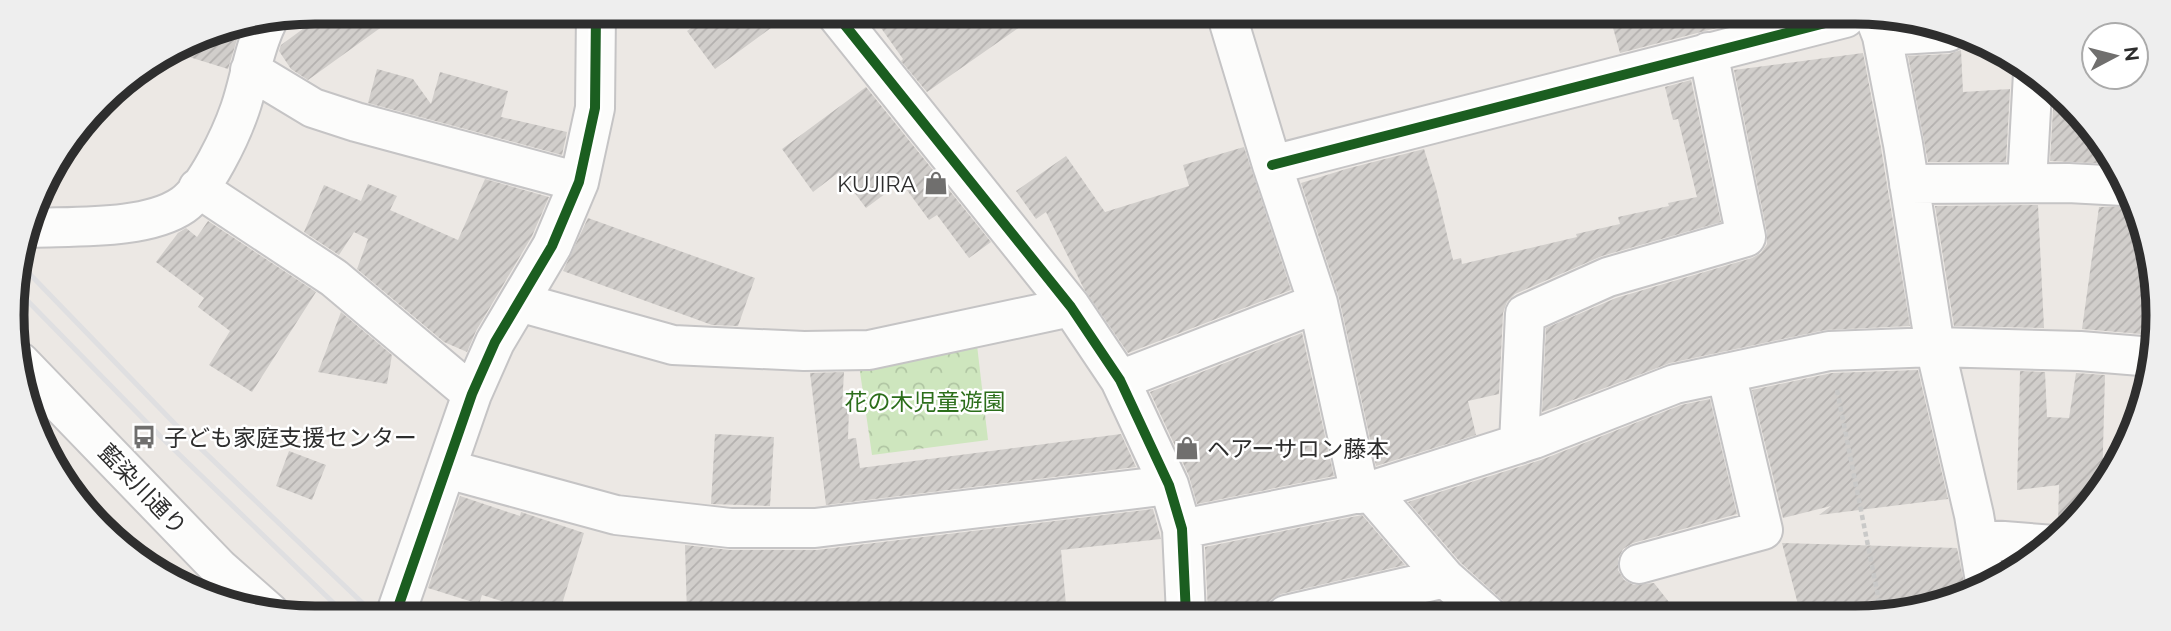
<svg xmlns="http://www.w3.org/2000/svg" width="2171" height="631" viewBox="0 0 2171 631" font-family="Raleway,'Noto Sans JP',sans-serif">
	<defs>
		<pattern id="park-crowns" width="20" height="18" patternUnits="userSpaceOnUse" patternTransform="scale(1.75)"><rect width="20" height="18" fill="#cee6be"/><path d="M2 6a3 3 0 1 1 6 0M12 15a3 3 0 1 1 6 0" fill="none" stroke="#b1c6a4"/></pattern>
		<pattern id="building-hatch" width="6" height="6" patternUnits="userSpaceOnUse" patternTransform="scale(1.75)"><rect width="6" height="6" fill="#d1cecb"/><path d="M-1 1l2-2M0 6l6-6M5 7l2-2" fill="none" stroke="#b4b1af"/></pattern>
	</defs>
	<rect width="100%" height="100%" fill="#ece8e4"/>
	<path fill="url(#park-crowns)" d="M977,345L988,440L872,455L859,365Z"/>
	<path fill="url(#building-hatch)" d="M326,12H336L401,13L308,80L291,69L279,51L281,45Z
		M711,14H790L715,69L687,31Z
		M901,14L969,15H1037L927,92L901,61L903,59L881,28Z
		M1610,17H1759L1620,53Z
		M220,31L238,36L228,69L173,52L200,35Z
		M1961,50L1963,92L2010,89L2006,162H1928L1908,56L1949,54Z
		M1863,53L1881,148L1910,326L1825,330L1670,363L1542,412L1546,328L1616,298L1752,258L1761,253L1767,244V233L1734,70Z
		M377,69L413,79L431,104L440,72L508,91L501,117L567,132L562,155L368,103Z
		M1691,80L1721,222L1602,256L1515,294L1507,302L1503,313L1499,394L1468,401L1476,435L1376,466L1339,298L1301,183L1346,169L1424,149L1436,188L1453,260L1461,258L1462,264L1577,237L1576,234L1620,224L1618,217L1669,206L1668,203L1697,197L1678,119L1673,120L1665,87Z
		M866,87L991,242L969,258L937,215L929,220L901,182L866,208L839,172L813,192L782,149Z
		M2054,93L2107,147L2114,164L2050,161Z
		M1244,147L1291,290L1128,353L1084,289L1046,212L1036,219L1016,191L1066,156L1105,212L1189,186L1183,165Z
		M485,179L549,197L532,236L476,331L467,352L444,342L357,269L368,239L354,232L339,255L304,232L324,185L361,201L368,184L397,196L390,210L458,240Z
		M2038,205L2044,328L1954,326L1935,206Z
		M2132,206L2153,256V335L2082,329L2099,207Z
		M588,218L755,278L738,326L712,325L563,271Z
		M208,221L316,292L252,392L209,365L230,331L198,307L204,298L156,262L178,233L186,228L197,237Z
		M341,312L392,355L387,384L318,372Z
		M1302,333L1334,476L1197,504L1189,476L1150,392Z
		M1918,370L1948,499L1819,515L1831,506L1783,518L1752,390L1832,373Z
		M2020,371L2045,372L2047,417L2069,418L2076,373L2105,375L2102,487L2068,528L2058,524L2059,485L2017,490Z
		M844,372L842,407H849L848,439L856,438L860,468L1121,434L1136,467L826,505L810,373Z
		M1710,399L1737,514L1633,543L1623,549L1618,559V570L1624,580L1634,585L1654,583L1680,616L1515,615L1501,599L1461,563L1408,502L1541,460L1681,405Z
		M715,434L774,437L770,506L711,504Z
		M289,451L326,465L312,500L276,486Z
		M460,496L520,516L521,512L584,533L559,614H542L482,595L479,604L428,588Z
		M1153,509L1161,539L1061,550L1067,615L687,614L685,545L730,550H817Z
		M1362,515L1405,565L1281,594L1272,599L1268,603L1208,613L1205,547Z
		M1782,543L1957,548L1967,597L1895,616H1801Z
		M1439,602L1443,606L1446,615H1382Z"/>
	<g fill="none" stroke-linecap="round" stroke-linejoin="round">
		<g stroke="#c5c4c5" stroke-width="42">
			<path id="minor" d="M836,14L1071,307L1120,380L1169,485L1182,529L1186,615
				M1227,16L1272,165L1318,303L1360,494
				M1875,18L1882,36L1903,144L1935,347L1974,515L1986,587
				M1882,36L1948,32
				M250,70L313,108L356,122L579,182
				M1272,165L1845,18
				M2027,183L2033,73
				M1909,184L2068,183L2124,186
				M198,188L334,278L472,394
				M31,228C74,226 147,230 183,205C206,189 231,135 240,109C250,80 253,50 267,22
				M519,302L673,345L804,351L869,350L1071,307
				M20,362L219,568L270,613
				M1120,380L1318,303
				M1519,444L1525,314L1608,277L1746,237L1708,52
				M447,469L616,515L730,528H815L1169,485
				M1370,491L1445,578L1487,615
				M1182,529L1370,491L1534,439L1675,384L1829,351L1935,347L2080,351L2153,357
				M1978,539L2054,545
				M1639,564L1763,530L1726,373
				M396,613L472,394L495,342L552,246L579,182L595,108L596,13
				M1286,615L1445,578"/>
		</g>
		<path stroke="#c9c9c8" stroke-width="4.5" stroke-dasharray="5 3.5" stroke-linecap="butt" d="M1837,390L1882,616"/>
		<use href="#minor" stroke="#fcfcfb" stroke-width="38"/>
		<path stroke="#dfdfe1" stroke-width="5" d="M21,265L175,424L373,613
			M15,288L161,437L344,613"/>
		<g stroke="#fff" stroke-width="15">
			<path id="cycleway" d="M836,14L1071,307L1120,380L1169,485L1182,529L1186,615
				M1272,165L1845,18
				M396,613L472,394L495,342L552,246L579,182L595,108L596,13"/>
		</g>
		<use href="#cycleway" stroke="#1b5e20" stroke-width="10"/>
	</g>
	<defs>
		<g id="shop-bare" transform="scale(1.89)"><path d="M-5-2.5h2.3a2.7 3.5 0 0 1 5.4 0H5L5.5 6h-11ZM-1.5-2.5h3a1.5 2.3 0 0 0-3 0Z" fill="#706f6e" stroke="#fff" stroke-width="2.5" paint-order="stroke"/></g>
		<g id="bus-bare" transform="scale(1.89)"><path d="M-5-6H5V4H4V6H2V4H-2V6H-4V4H-5ZM-3.5-4V0h7V-4ZM-3.5 1.2v1.5H-2V1.2ZM2 1.2v1.5H3.5V1.2Z" fill="#706f6e" stroke="#fff" stroke-width="2.5" paint-order="stroke"/></g>
	</defs>
	<g fill-rule="evenodd">
		<use href="#shop-bare" x="936" y="183"/>
		<use href="#bus-bare" x="144" y="437"/>
		<use href="#shop-bare" x="1187" y="448"/>
	</g>
	<g text-anchor="middle" dominant-baseline="central" stroke-width="5" stroke-linejoin="round" paint-order="stroke">
		<g font-size="23" fill="#2e2e2e" stroke="#fff" text-anchor="start">
			<text x="916" y="183" text-anchor="end">KUJIRA</text>
			<text x="164" y="437">子ども家庭支援センター</text>
			<text x="1207" y="448">ヘアーサロン藤本</text>
		</g>
		<g font-size="23" fill="#2c6e1b" stroke="#fff">
			<text x="925" y="401">花の木児童遊園</text>
		</g>
		<g font-size="23" fill="#2e2e2e" stroke="#fff">
			<text transform="translate(143 489) rotate(46)">藍染川通り</text>
		</g>
	</g>
	<path d="M0 0H2171V631H0ZM315 24H1855A291 291 0 0 1 2146 315V315A291 291 0 0 1 1855 606H315A291 291 0 0 1 24 315V315A291 291 0 0 1 315 24Z" fill="#eee" fill-rule="evenodd"/>
	<path fill="none" stroke="#2e2e2e" stroke-width="9" d="M315 24H1855A291 291 0 0 1 2146 315V315A291 291 0 0 1 1855 606H315A291 291 0 0 1 24 315V315A291 291 0 0 1 315 24Z"/>
	<g transform="translate(2115 56) rotate(83)"><circle r="33" fill="#ffffff" stroke="#ababab" stroke-width="2"/>
	<path d="M0-5L12 26L0 18L-12 26Z" fill="#706f6e"/>
	<text y="-10" font-size="19" font-weight="bold" text-anchor="middle" fill="#2e2e2e">N</text>
	</g>
</svg>
